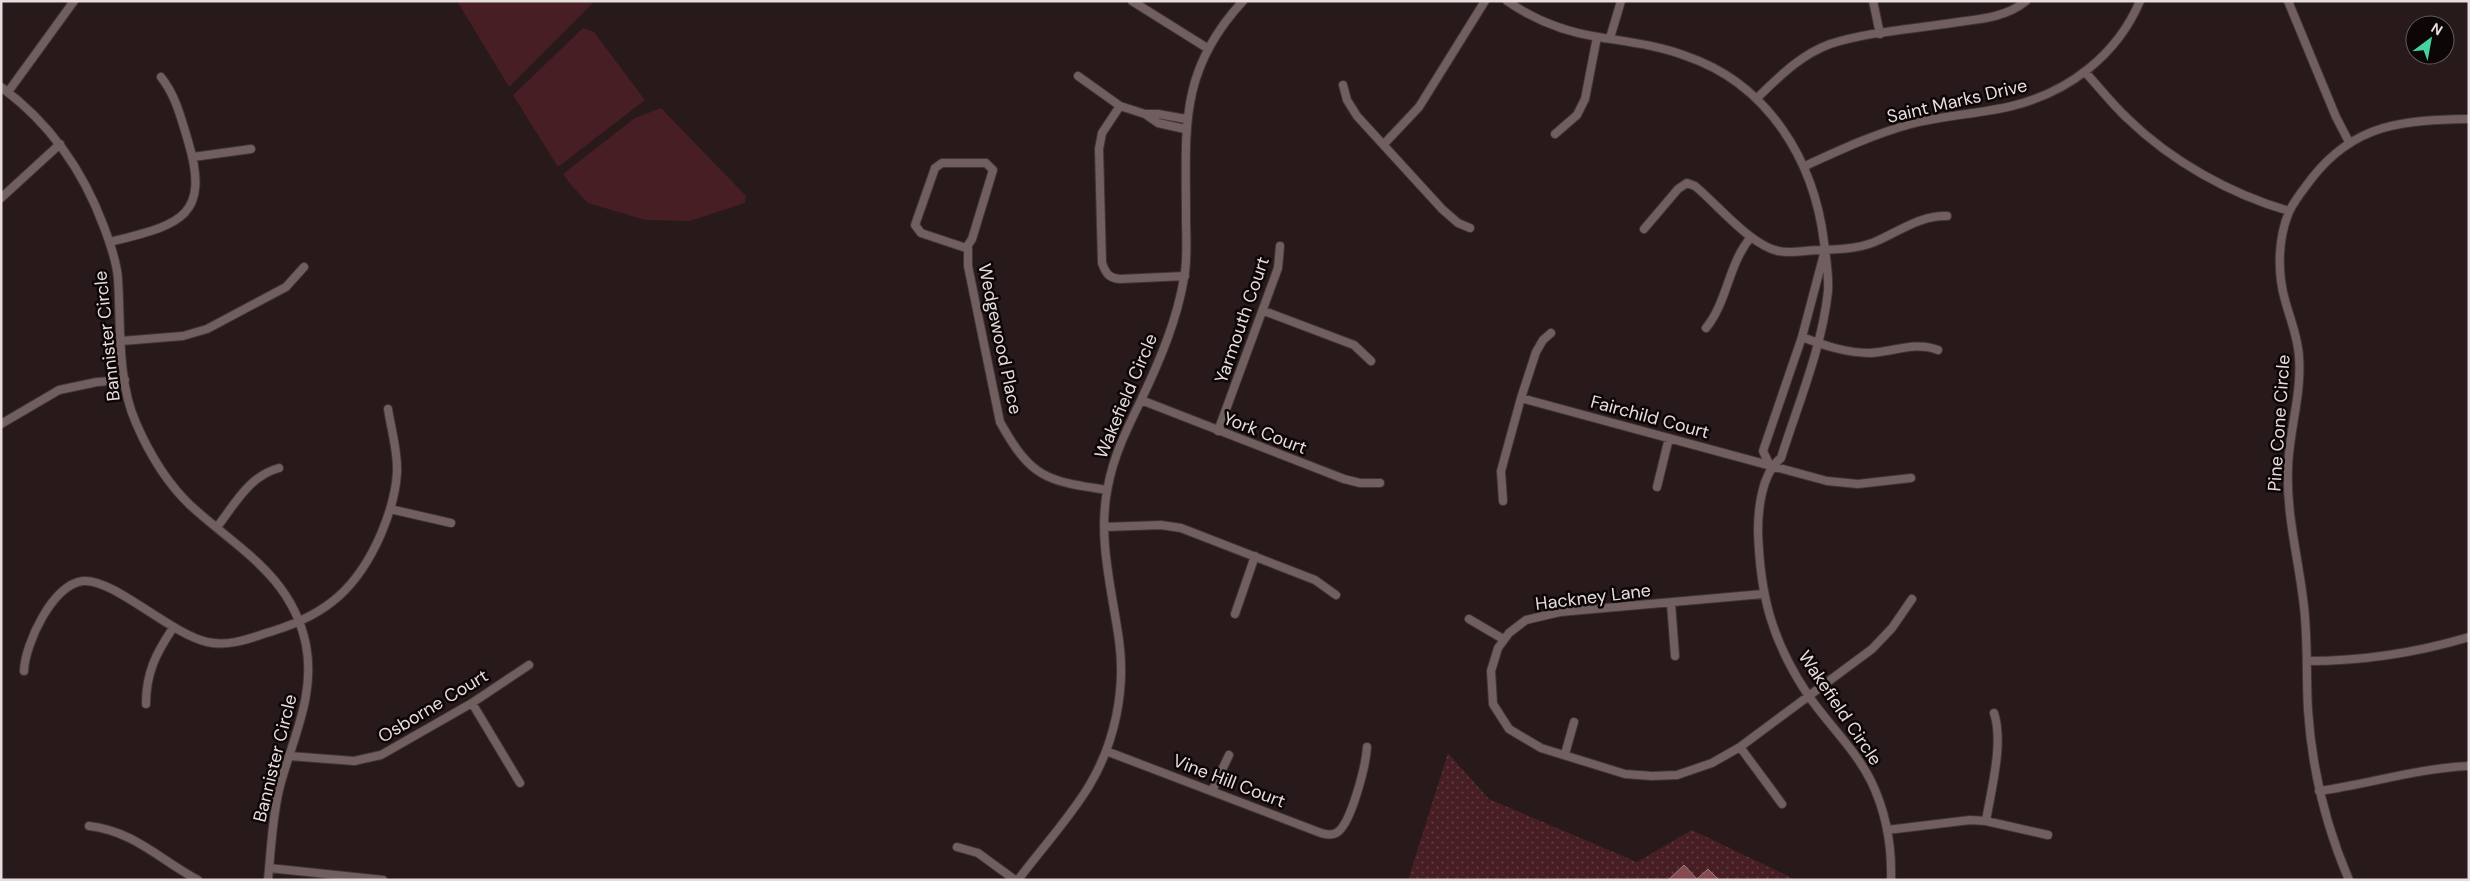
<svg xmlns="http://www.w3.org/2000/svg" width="2470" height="881" viewBox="0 0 2470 881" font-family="'DM Sans',sans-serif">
	<defs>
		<pattern id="grass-dots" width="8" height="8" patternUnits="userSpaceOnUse" patternTransform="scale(1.25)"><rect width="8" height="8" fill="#471e23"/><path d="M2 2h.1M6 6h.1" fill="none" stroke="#623e42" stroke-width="1.8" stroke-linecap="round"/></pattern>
	</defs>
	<rect width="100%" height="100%" fill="#28191b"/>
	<path fill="url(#grass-dots)" d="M1448,753L1489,799L1637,862L1692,830L1796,880H1408Z"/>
	<path fill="#471e23" d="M457,1H595L509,87Z
		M583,28L594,32L645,100L558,167L513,95Z
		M661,108L746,196L745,203L690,221L645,220L588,203L571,185L563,174L635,118Z"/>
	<path fill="#864b51" stroke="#a3777b" d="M1684,865L1697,879L1708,869L1719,880H1668Z"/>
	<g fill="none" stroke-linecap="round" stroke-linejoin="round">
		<g stroke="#403536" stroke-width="10">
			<path id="minor" d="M1132,1L1207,48
				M1507,1C1533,19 1566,32 1598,37C1628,42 1657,45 1686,56C1768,84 1814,160 1824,242C1826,258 1829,275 1828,291C1822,348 1798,404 1781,458C1762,473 1758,508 1758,531C1760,596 1772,641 1808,695C1828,724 1855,749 1871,781C1886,812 1892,845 1891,880
				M1873,1L1880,34
				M2288,1L2336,117L2349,142
				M1610,38L1621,1
				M2085,72C2099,87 2112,104 2127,118C2171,161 2230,194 2289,211
				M1078,76L1120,106L1145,114L1158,123L1185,129
				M1343,85L1347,100L1357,116L1442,209L1458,223L1470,228
				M1,87C50,123 83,170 104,227C110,243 117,262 118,279C121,324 117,381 136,423C149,453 166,482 190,505C238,549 292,576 306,645C316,697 291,741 279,790C272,820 271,850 268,880
				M8,92L74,1
				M1757,98C1779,77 1800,55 1830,44C1871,31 1916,29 1958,22C1981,19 2007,17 2026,1
				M1120,106L1102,133L1099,149L1102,263C1106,274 1109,278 1120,279L1185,276
				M1145,114H1158L1186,119
				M1555,134L1577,115L1585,99L1597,37
				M1384,144L1419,107L1485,1
				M193,157L251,149
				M942,163H986L993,170L972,239L966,248L921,233L915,225L935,168Z
				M1805,166C1840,150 1874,134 1911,124C1944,115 1979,114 2012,106C2069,92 2117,55 2140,1
				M1,198L60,144
				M1644,229L1678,189L1687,183L1695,186C1717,204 1750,245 1778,251C1791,254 1807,250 1820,250C1840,249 1861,249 1879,240C1901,230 1922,215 1947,216
				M110,242C176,225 212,220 188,141C181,118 176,96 161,77
				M968,247V266L1000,422C1031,478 1046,481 1107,490
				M1264,311L1354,345L1371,361
				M1706,328C1728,301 1728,264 1751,237
				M1802,337C1823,345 1846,353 1870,353C1893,352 1915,341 1938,350
				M121,341L183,336L207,329L286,287L304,267
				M1521,398L1827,481L1858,484L1911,478
				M1141,400L1344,479L1360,483H1380
				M1,424L59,390L97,382L125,380
				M1218,431L1278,268L1280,246
				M1770,466L1763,451L1802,337L1824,254
				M1657,487L1669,438
				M1503,501L1501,471L1521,398L1536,352L1543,340L1551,333
				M390,509L451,523
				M217,527C235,504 249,476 279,468
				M1104,527L1161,525L1181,528L1315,580L1336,595
				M1763,594L1560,612L1526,620L1509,633L1498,648L1491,671L1493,704L1509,729L1541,748L1625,774L1652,776L1677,775L1712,763L1740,747L1872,649L1892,628L1912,599
				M1671,603L1675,656
				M1235,614L1255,556
				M1469,619L1503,639
				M2307,661C2363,661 2415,653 2469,637
				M24,671C25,644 52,585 83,581C113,578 169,633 207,642C231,647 250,638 273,631C328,614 358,587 381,534C389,515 396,493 397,472C398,451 391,429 388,409
				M472,703L520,783
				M146,704C146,673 156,653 173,628
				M1740,747L1782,804
				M1106,751L1321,833C1325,834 1331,836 1336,833C1351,826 1366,764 1367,747
				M1565,754L1574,722
				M289,756L354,761L381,755L472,703L529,665
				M1212,791L1229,755
				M2319,791C2369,784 2418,768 2469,766
				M1986,821C1991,790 2004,743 1994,713
				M89,826C134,831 160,860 198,880
				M1887,830L1970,820L1986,821L2048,835
				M957,847L978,853L1015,880
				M269,868L383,880
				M1018,880C1041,849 1069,819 1089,786C1115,743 1126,689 1119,640C1112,590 1097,537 1108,486C1114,454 1128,427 1142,398C1160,360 1177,320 1184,278C1188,259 1186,237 1186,217C1186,129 1178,71 1243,1
				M2349,880C2325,824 2312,771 2308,710C2306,676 2308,641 2304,607C2299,560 2286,515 2288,468C2289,431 2302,394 2299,357C2298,337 2290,319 2285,300C2277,272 2278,238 2289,212C2295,199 2304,189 2312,178C2355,123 2404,120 2469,119"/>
		</g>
		<use href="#minor" stroke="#715f60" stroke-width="8"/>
	</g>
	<g text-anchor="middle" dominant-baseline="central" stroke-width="5" stroke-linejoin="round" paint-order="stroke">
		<g font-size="18" fill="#e8ddde" stroke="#0c0607">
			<text transform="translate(1957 101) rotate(-13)">Saint Marks Drive</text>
			<text transform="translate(1242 320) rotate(-71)">Yarmouth Court</text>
			<text transform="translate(107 336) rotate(-96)">Bannister Circle</text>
			<text transform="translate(1000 339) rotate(78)">Wedgewood Place</text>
			<text transform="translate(1126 396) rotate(-67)">Wakefield Circle</text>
			<text transform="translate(1650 417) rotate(15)">Fairchild Court</text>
			<text transform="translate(2279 423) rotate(-86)">Pine Cone Circle</text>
			<text transform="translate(1265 433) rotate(21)">York Court</text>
			<text transform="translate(1593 597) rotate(-7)">Hackney Lane</text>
			<text transform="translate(433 706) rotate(-31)">Osborne Court</text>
			<text transform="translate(1840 708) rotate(56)">Wakefield Circle</text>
			<text transform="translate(275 758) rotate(-76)">Bannister Circle</text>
			<text transform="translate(1229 781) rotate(21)">Vine Hill Court</text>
		</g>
	</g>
	<rect width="2470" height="881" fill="none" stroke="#e8ddde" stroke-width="5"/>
	<g transform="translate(2430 40) rotate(32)"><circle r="24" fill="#0c0607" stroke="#645c5d"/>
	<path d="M0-4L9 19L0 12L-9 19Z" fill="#46d49e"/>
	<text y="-8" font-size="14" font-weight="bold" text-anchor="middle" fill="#e8ddde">N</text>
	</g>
</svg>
